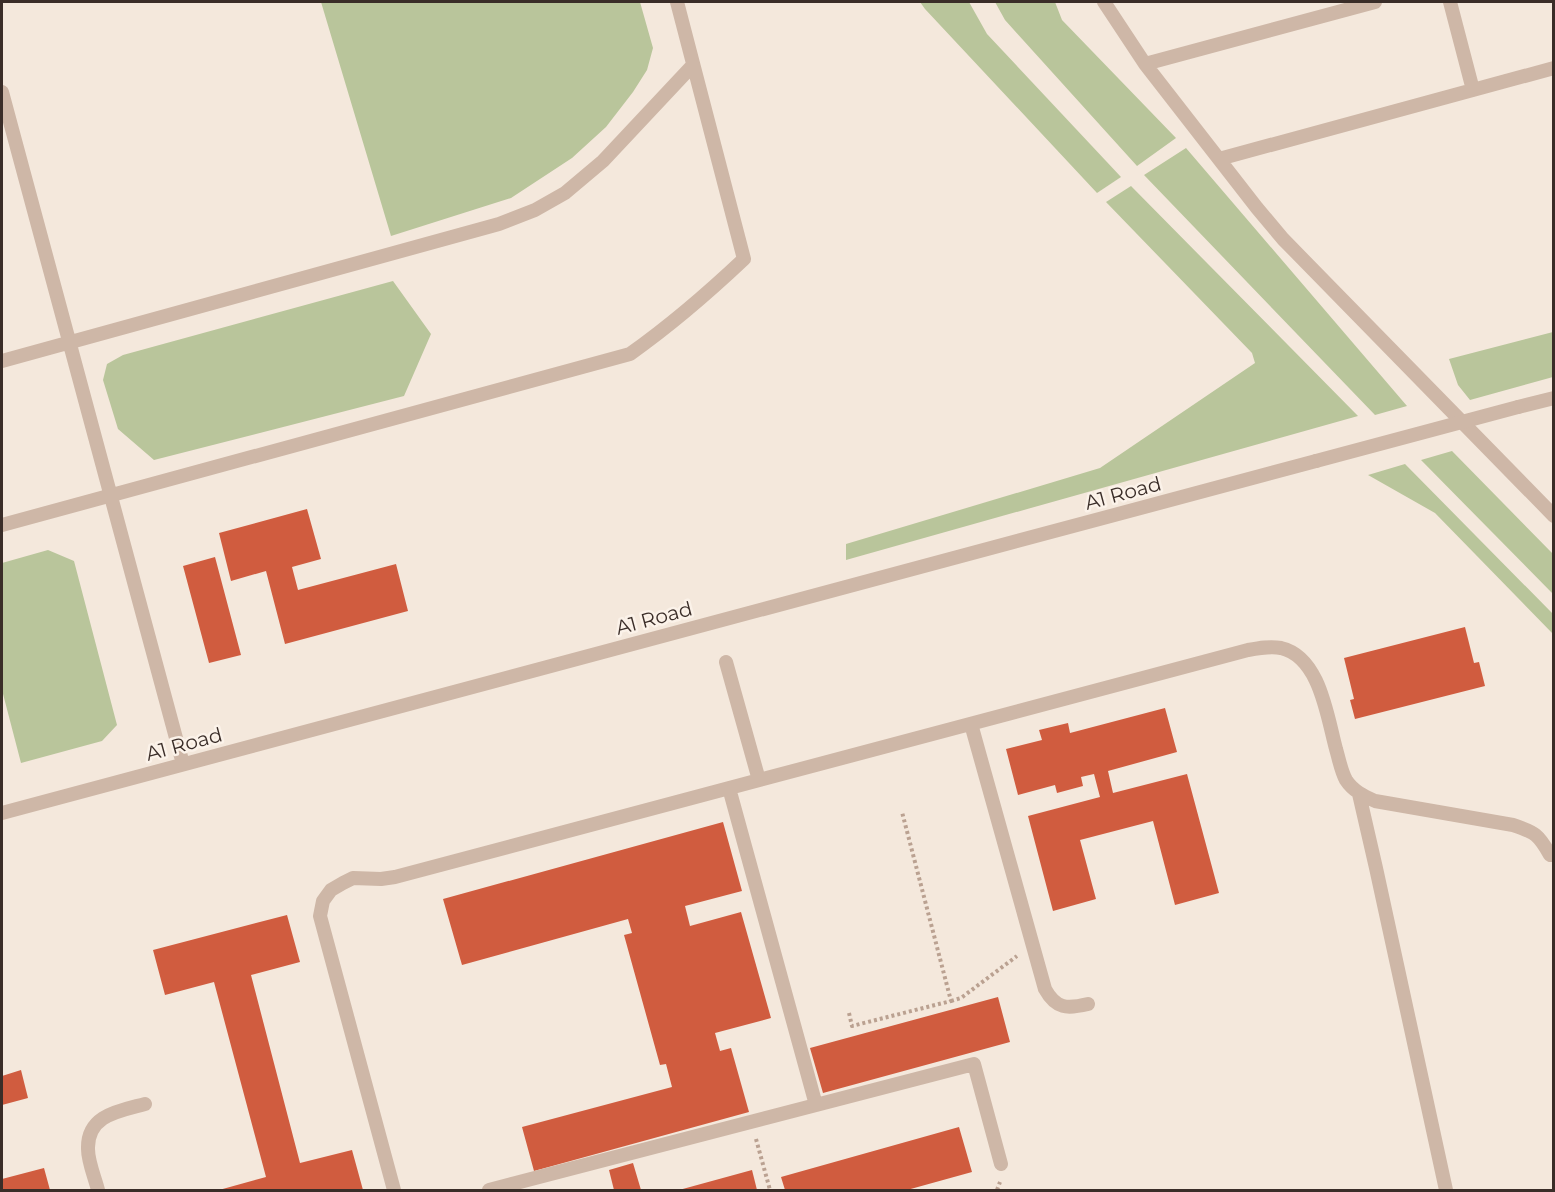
<svg xmlns="http://www.w3.org/2000/svg" width="1555" height="1192" viewBox="0 0 1555 1192" font-family="Montserrat,sans-serif">
	<rect width="100%" height="100%" fill="#f4e8dc"/>
	<path fill="#b9c59b" d="M321,2H640L653,48L647,70L633,92L606,127L572,158L511,198L391,236Z
		M920,2H969L987,34L1121,177L1097,193L925,9Z
		M995,2H1055L1062,20L1176,138L1137,166L1005,20Z
		M1186,148L1407,406L1375,415L1144,175Z
		M1131,186L1358,416L846,560V544L1100,468L1255,363L1252,353L1106,202Z
		M393,281L431,334L404,396L154,460L118,429L103,380L107,364L123,355Z
		M1553,332V377L1470,400L1458,385L1449,359Z
		M1452,451L1553,554V594L1421,460Z
		M1405,464L1553,614V634L1435,513L1368,475Z
		M48,550L74,561L117,725L102,741L21,763L2,690V563Z"/>
	<path fill="#d05c3f" d="M307,509L321,559L292,567L298,590L396,564L408,611L285,644L266,571L231,581L219,533Z
		M215,557L241,655L209,663L183,566Z
		M1465,627L1474,663L1479,662L1485,686L1355,719L1350,700L1354,699L1344,658Z
		M1165,708L1177,752L1108,771L1113,793L1187,774L1219,893L1175,905L1153,821L1080,840L1096,899L1053,911L1028,816L1100,797L1094,774L1081,777L1083,786L1057,793L1055,785L1018,795L1006,749L1042,740L1039,730L1068,723L1070,733Z
		M723,822L742,891L685,906L690,926L741,912L771,1018L715,1033L720,1051L731,1048L749,1112L534,1171L522,1127L672,1087L666,1064L660,1065L624,935L632,933L628,919L462,965L443,899Z
		M287,915L300,962L251,975L300,1163L352,1150L363,1190H219L266,1177L214,982L165,995L153,950Z
		M998,997L1010,1042L823,1093L810,1048Z
		M21,1070L28,1098L2,1105V1076Z
		M959,1127L972,1172L907,1190H785L781,1177Z
		M633,1163L641,1190H614L609,1170Z
		M44,1168L50,1190H2V1179Z
		M752,1170L757,1190H679Z"/>
	<g fill="none" stroke-linecap="round" stroke-linejoin="round">
		<path stroke="#baa191" stroke-width="4" stroke-dasharray="3 3" stroke-linecap="butt" d="M951,1001L961,998L1017,956
			M849,1013L852,1026L951,1001L902,812
			M756,1139L770,1190
			M997,1190L1000,1182"/>
		<path stroke="#ceb7a7" stroke-width="14" d="M1104,2L1145,64L1257,208L1283,239L1554,516
			M1450,2L1473,90
			M1145,64L1375,2
			M2,92L183,764
			M1219,159L1554,68
			M2,361L499,224L535,210L565,193L603,161L693,65
			M1518,407L1554,398
			M2,525L630,354C671,325 708,293 744,259L677,2
			M726,662L759,780
			M971,724L1045,989C1056,1009 1067,1009 1088,1004
			M729,788L816,1105
			M1359,794L1376,868L1446,1190
			M2,813L1316,461
			M98,1190C95,1178 88,1162 88,1149C87,1115 119,1111 145,1104
			M394,1190L320,916L323,901L331,890L343,883L353,878L381,879L395,877L1248,650C1259,648 1270,646 1281,648C1320,657 1327,716 1336,749C1339,759 1341,771 1346,780C1353,791 1364,796 1375,801L1513,825C1535,832 1539,835 1550,855
			M489,1190L974,1064L1001,1164"/>
		<path stroke="#ceb7a7" stroke-width="14" d="M1316,461L1518,407"/>
	</g>
	<g text-anchor="middle" dominant-baseline="central" stroke-width="5" stroke-linejoin="round" paint-order="stroke">
		<g font-size="20" fill="#3a2d28" stroke="#fbf2e9">
			<text transform="translate(1123 493) rotate(-15)">A1 Road</text>
			<text transform="translate(654 618) rotate(-15)">A1 Road</text>
			<text transform="translate(184 744) rotate(-15)">A1 Road</text>
		</g>
	</g>
	<rect width="1555" height="1192" fill="none" stroke="#3a2d28" stroke-width="6"/>
</svg>
